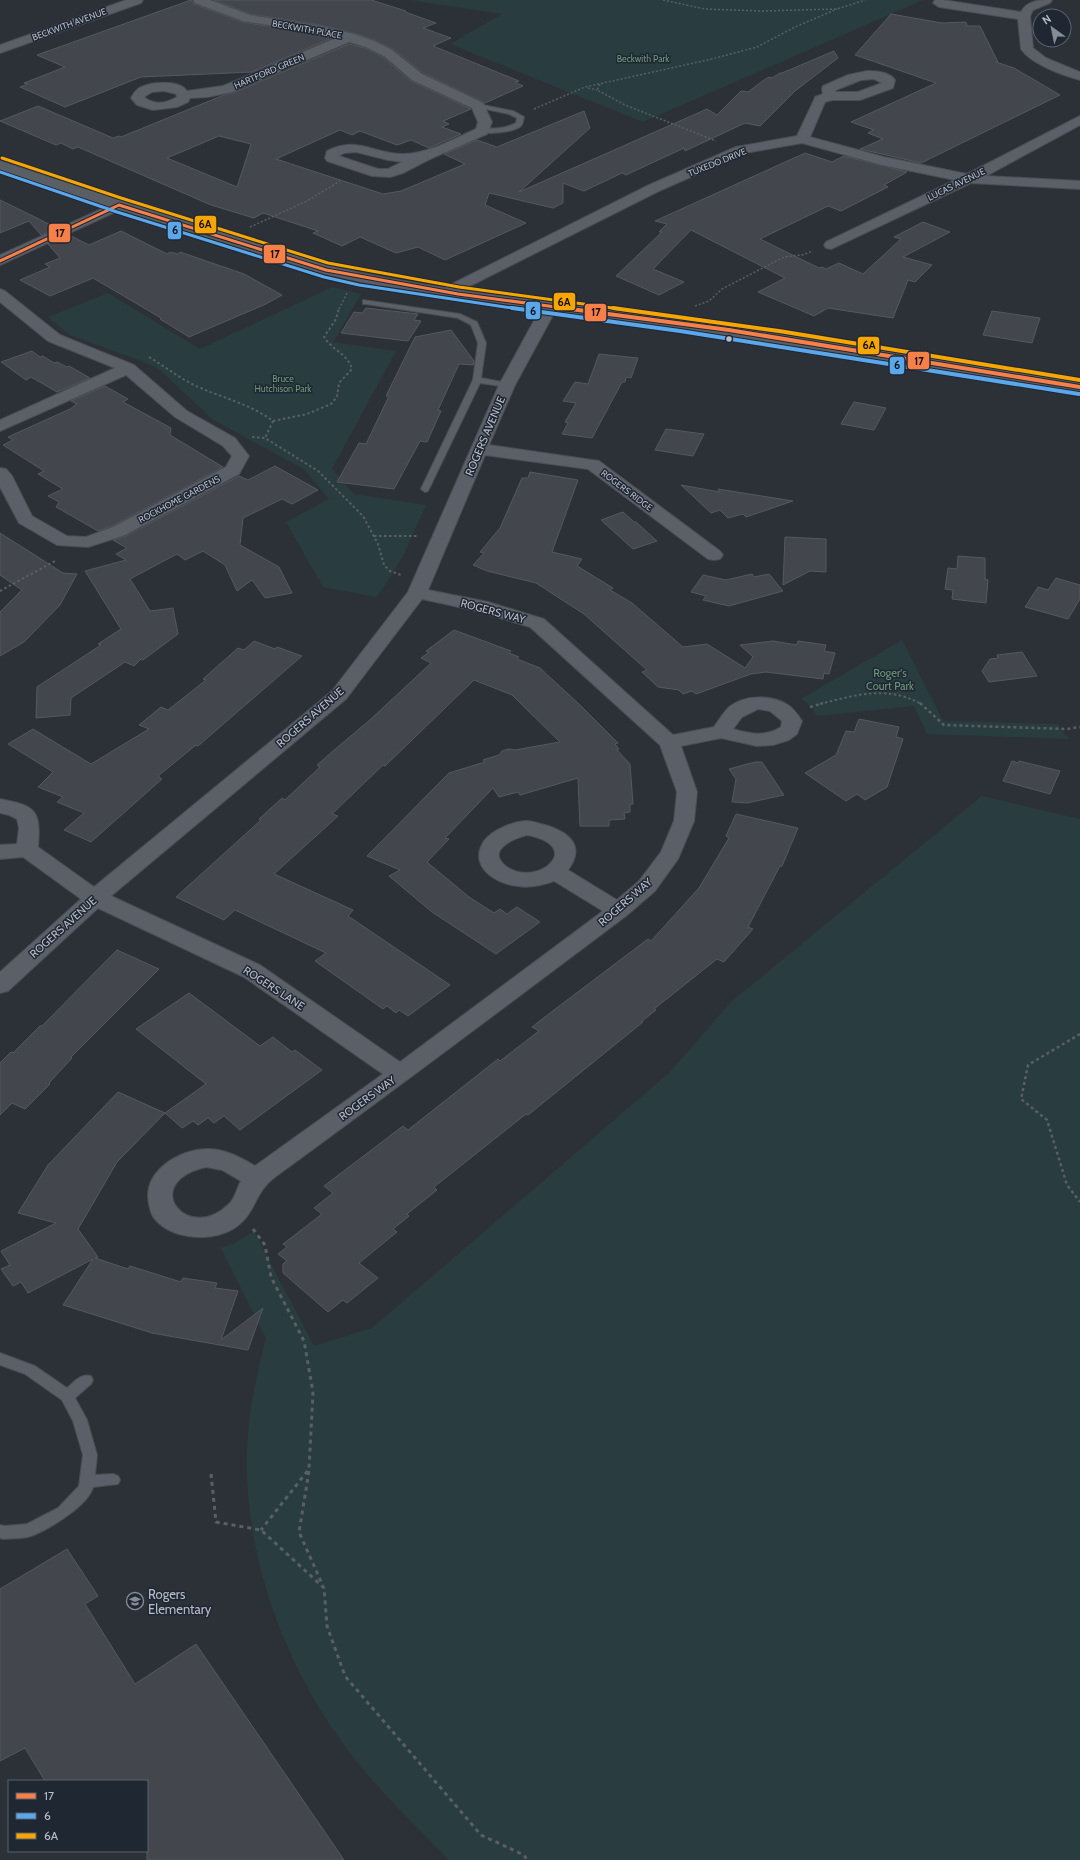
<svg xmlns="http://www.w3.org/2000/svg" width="1080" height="1860" viewBox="0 0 1080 1860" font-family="Cabin,sans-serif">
	<rect width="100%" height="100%" fill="#2c3138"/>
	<path fill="#293c3f" d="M409,0H923L643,122L450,44L502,14Z
		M332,287L361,294L333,342L396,351L332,469L354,494L426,505L402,558L377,597L323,587L286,522L329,499L305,470L212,419L159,369L144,362L70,335L48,317L108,293L200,349Z
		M902,640L943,721L1059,724L1060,729L1070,739L927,734L914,706L817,716L808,704L801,699Z
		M982,796L1080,819V1860H449C424,1834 398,1809 374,1782C290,1688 235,1550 249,1423C252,1394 259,1366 266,1338L221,1248L233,1244L254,1231L314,1346L372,1328L670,1072L731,1002Z"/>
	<path fill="#43474d" stroke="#54585f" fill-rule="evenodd" d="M191,0L194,4L242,22L319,34L332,38L252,72L141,77L65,107L20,87L28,84L24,83L65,67L37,55Z
		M214,0H371L406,11L405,12L436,23L423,28L451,38L433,46L519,81L515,82L523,86L485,103L423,73L393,49L374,40L354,33L320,25L250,14Z
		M891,14L942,23L966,22L967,26H980L998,62H996L1014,68L1060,95L921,163L860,149L883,139L868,133L874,130L851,122L936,83L855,55Z
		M349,44L365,48L383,57L411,81L471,109L443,121L449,124L442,127L461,134L429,148L411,140L397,145L360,131L352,135L340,130L276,159L383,194L401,191L465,164L444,154L477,140L497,147L584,111L590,128L519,192L707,109L717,115L741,91L748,92L764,80L769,77L772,78L780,73H782L834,51L838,58L795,91L760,126L745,123L685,151L684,148L626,175L622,173L584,191L563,183V203L553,208L489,193L485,205L526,223L445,260L418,247L396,253L360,237L342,246L313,233L318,231L263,213L254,218L211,205L78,147L73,149L61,143L56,145L0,121L38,106L113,138L119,136L121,137L224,95L233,93ZM219,136L251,144L237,187L167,158Z
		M805,153L832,162L844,156L907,172L884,185L888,187L841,211L828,206L760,239L819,268L822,267L826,269L839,263L863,274L901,239L894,237L923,222L950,232L903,257L932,265L915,282L908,280L893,318L828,308L814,316L758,292L785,278L691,230L653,269L684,282L659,295L616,276L662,232H659L667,224L655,221Z
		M0,200L37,218L56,228L41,235L29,221L0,233Z
		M121,231L167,254L170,252L178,254L180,252L244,274L282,295L266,304L189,337L160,319L161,318L93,278L50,296L20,280L50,267L45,264L60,258L48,244L69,235L89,245Z
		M366,308L418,314L414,320L421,321L408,341L341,333L354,312L362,313Z
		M992,311L1040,318L1032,343L983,335Z
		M451,330L474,361L473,365L459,364L438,410L441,411L427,442L420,441L394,489L337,482L359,443L366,444L389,396H386L415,337Z
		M32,351L40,357L43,356L54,363L57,362L67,367L69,366L90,378L57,392L31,377L26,380L1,362Z
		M599,354L638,358L631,378L626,377L625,382H622L592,438L562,434L568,423L565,422L576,403L563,401L575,382L588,384Z
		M105,386L128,399L123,402L171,428L170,435L223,467L112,526L98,531L56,507L59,502L48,496L63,489L38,474L44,471L3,445L13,440L8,437L70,409L77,404L71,401Z
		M854,402L886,408L874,430L841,424Z
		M666,429L704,434L693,456L655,450Z
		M275,466L318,490L292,504L282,499L243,518L240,545L279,567L292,593L265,598L252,580L237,591L225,565L203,551L185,560L177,554L130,579L150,611L173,608L178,634L143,660L141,659L134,666L125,662L71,698L70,715L36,718L37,687L101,645L98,644L121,629L85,571L126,560L116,554L127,548L113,540L126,536L239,476L248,480Z
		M530,472L578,480L552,552L582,559L577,566L613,588L610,590L632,603L683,647L707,644L745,668L753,657L740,645L773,641L797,645L798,641L826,645L824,651L835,653L829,674L824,673L823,679L766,672L751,674L696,694L692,691L683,694L679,690L658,687L642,672L647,670L584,614L536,583L487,571L473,565L484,553L480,552L500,528L522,478H528Z
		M681,485L720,492L718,489L793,501L746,517L743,514L728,518L720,510L711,513Z
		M623,512L634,522H636L657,541L633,549L601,520Z
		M0,533L63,573L77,574L60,605L24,642L0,656V612L22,590L0,575Z
		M785,537L826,539V572L810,571L783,585Z
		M958,556L985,558V579L988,580L986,603L952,599L953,590L945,589L948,568L957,569Z
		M752,574L754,577L769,574L783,591L729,606L703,600L706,596L691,592L703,575L726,580Z
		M1056,578L1080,585V599L1068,619L1025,607L1038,587L1048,590Z
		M454,630L511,651L509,653L519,657L517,659L540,668L581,706L618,743L615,744L619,749L617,750L630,764L633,804H630V812L624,813L625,819L609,820V826H580L578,778L520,795L518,792L499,797L493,788L445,838L449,839L427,862L469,897L494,913L500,909L507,914L517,907L540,922L496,954L432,912L389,876L400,870L367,856L449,773L485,762L483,760L499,755L502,751L509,749L515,750L560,742L512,695L474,680L385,766L383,765L332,814L338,816L274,874L353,910L348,916L450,985L408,1016L399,1010L396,1013L387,1006L383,1009L315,961L326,953L235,910L224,920L176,897L261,820L259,819L282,798L285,800L320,767L317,765L333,751L371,719L431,663L421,658L429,652L426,651Z
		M254,641L275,649L277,647L302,656L198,746L196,745L158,776L162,779L91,842L64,830L84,813L57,802L63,797L38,787L53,772L8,744L33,729L91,764L149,729L139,725L161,707L168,710L206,680L203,679L238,648L244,650Z
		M1022,652L1037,676L989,682L982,671L990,659L998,658L997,655Z
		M859,719L899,727L896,737L903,739L887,787L865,800L857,794L846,801L805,773L836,755L846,731L854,732Z
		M1012,761L1019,763V761L1060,771L1050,794L1003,781Z
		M755,762H762L784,795L747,803L732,802L736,779L729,769Z
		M736,814L798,828L782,866H780L748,927L753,929L724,962L717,959L654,1009L656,1010L641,1022H643L528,1115L526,1114L434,1187L437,1190L407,1214L409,1216L393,1229L397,1232L359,1263L378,1278L347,1303L343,1300L328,1312L283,1273V1264L287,1261L278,1254L287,1247L283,1244L322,1214L314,1208L333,1193L324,1186L403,1126L408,1130L498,1059L500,1061L539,1031L532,1027L554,1010L648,939L651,941L699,888L729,838L726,836Z
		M117,950L159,969L71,1057L72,1058L49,1083L50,1084L25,1109L12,1103L0,1115V1063L11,1052L13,1053L40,1026H42Z
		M189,993L260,1046L273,1037L292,1052L295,1050L322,1070L240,1130L224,1116L214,1123L208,1118L198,1125L193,1121L182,1128L165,1113L206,1084L136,1029Z
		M118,1092L165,1113L117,1162L78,1229L98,1257L95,1258L128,1269L130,1266L181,1282L183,1278L217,1283L215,1288L238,1291L221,1340L263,1308L248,1350L152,1333L63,1305L93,1259L28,1293L21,1282L13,1286L1,1269L10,1265L1,1251L56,1223L18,1213L48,1165Z
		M67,1549L98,1596L85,1604L135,1684L196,1644L344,1860H147V1781H45L25,1748L0,1761V1589Z"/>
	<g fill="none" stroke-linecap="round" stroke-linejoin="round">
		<g stroke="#4a4d53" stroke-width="2">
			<path id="lane" d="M478,104L513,111L524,117C523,120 523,124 521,126C512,133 490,134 480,132V130L482,129C494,128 505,129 516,123L517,118L509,114L476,107V105Z
				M363,300L460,314L477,322L486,343L481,378L507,383L511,385L507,387L480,383L428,491L425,492L421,489L473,380L478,343L471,325L458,318L366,304H363Z
				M0,1353L35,1366L67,1388C74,1382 81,1373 91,1376L93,1380L91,1384L75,1398L87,1420L97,1455L95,1475L113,1474L118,1476L120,1480L118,1484L93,1487C89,1505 48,1530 31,1536C22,1539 12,1538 3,1539L0,1538V1525L5,1526L27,1524L58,1508L79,1486L83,1455L73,1421L62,1400L25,1374L0,1365Z"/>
		</g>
		<g stroke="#4a4d53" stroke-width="2">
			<path id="street" d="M126,0H143L141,3L0,53V45Z
				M193,0H210L250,15L320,26L354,34L374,41L392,50L422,74L483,103L492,122L487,134L430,159L403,173L390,177L372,176L327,161L325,158L327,151C358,135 375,155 404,154C430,153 453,139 476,129L478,122L472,108L412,80L384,56L366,47L349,42L232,92L208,97L190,98L188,102L177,107L153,110L137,105L131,98C133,94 135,91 139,88C150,82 179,79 187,91L223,86L336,38L319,33L243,21L195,3ZM164,91L176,94L177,97C167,103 154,106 144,97L152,92ZM356,152L388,160L402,162L388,169H378L339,156L344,153Z
				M935,0H943L1021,12C1028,0 1039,0 1052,0L1050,3L1033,10L1030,16L1033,48L1046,58L1080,72V80C1062,75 1031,64 1021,49L1018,19L939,7L933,3Z
				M867,71C876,71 890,72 895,80L893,88L860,100H832L825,102L810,137L884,157L967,174L1080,116V125L986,176L1080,181V189L971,183L831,249L826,248L824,245L826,242L955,180L882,165L802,143L745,153L659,191L452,295L447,297L442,295L439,292L442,289L649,185L736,147L797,136L814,100L815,97L823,94L822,89L823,86L848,75ZM874,79L882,83L858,92H835L836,90L861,80Z
				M119,201L124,202L126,205L124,208L0,265V255Z
				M0,289L5,291L60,335L134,365L187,411L235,438L249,456L239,474L125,535L88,547L57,545L19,523L0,487V468L6,469L12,476L32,516L67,536L86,537L113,527L226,467L232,456L223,446L175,417L126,375L0,431V420L115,368L48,341L0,302Z
				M550,301L555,303L558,306L515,385L489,445L599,461L720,551L723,555L720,559L714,560L708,559L588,469L485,455L428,590L488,602L544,619L673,735L714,727C719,720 723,713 729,707C744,695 771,694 788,705C794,709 798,715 802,721L797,734L789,740L773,745L757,746L721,738L681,746L697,792L694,821L678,859L655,891L626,916C509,1004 393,1091 275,1177C253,1193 257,1214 233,1229C211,1242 171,1240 154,1218C151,1214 150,1209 149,1204C142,1172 178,1150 206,1149C223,1148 240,1157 255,1166L383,1074L244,977L98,908L8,991L0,993V972L81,899L23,857L0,859V845L17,844L19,828L17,819L9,815L0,813V799C36,806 41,810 38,847L94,887L332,691L408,592L499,385L542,306L545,303ZM422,599L477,611L530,627L660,745L677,792L674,821L661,852L639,881L617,900L568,870C586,846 569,832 545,825C540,824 533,821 527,821C514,821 492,830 484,841C468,866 495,884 518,886C530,888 543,885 554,881L603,911L400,1062L260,965L111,896L346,699ZM758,709L770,711L782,721L781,727C765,737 750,734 733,729L742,717ZM527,835C586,846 538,888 507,867C485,851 512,839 527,835ZM206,1167L222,1170L241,1181C237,1188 235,1198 230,1203C189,1246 137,1183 206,1167Z"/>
		</g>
		<g stroke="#4a4d53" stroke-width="2">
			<path id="secondary" d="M0,161L124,202L330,266C445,293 564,302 681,319C814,339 947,361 1080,382V392L681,329L447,297L361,282L321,273L114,208L0,170Z"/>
		</g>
		<path stroke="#595f64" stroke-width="1.5" stroke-dasharray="2 2" stroke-linecap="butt" d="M663,0L705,9L762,11L837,9L865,0
			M600,84L597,90L625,105L716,141
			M588,88L597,90
			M534,109L585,87L712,59L757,47L795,27L837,9
			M250,227L307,201L340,181
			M695,306L709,301L722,289L784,257L802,255L813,251
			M339,309L347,293"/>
		<path stroke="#595f64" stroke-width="2" stroke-dasharray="2.5 2.5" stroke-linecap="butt" d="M149,357C164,366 178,377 194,385C221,398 249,403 273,421L265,438
			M273,421L307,414L331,404L337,397L339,383L352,369C347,353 333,351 324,337L336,319L339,308
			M252,437L265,438L318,471L363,516L378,544L384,565L390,571L401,575
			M374,536H417
			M0,591L57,560
			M820,704C855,695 888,685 921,704"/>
		<path stroke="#595f64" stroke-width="2.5" stroke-dasharray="3 3" stroke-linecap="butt" d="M920,703L944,725L1067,729L1080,727
			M810,707L823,703
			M1080,1034L1028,1065L1021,1099L1047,1120L1067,1185L1080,1202"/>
		<path stroke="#595f64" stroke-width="3" stroke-dasharray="4 4" stroke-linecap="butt" d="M253,1229L265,1245L271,1277L304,1341L313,1392L309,1469L261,1530
			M309,1471L299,1532L323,1586
			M211,1474L216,1522L261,1530L324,1588L327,1626L345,1676L481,1835L524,1855L527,1860"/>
		<use href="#lane" fill="#5b5f67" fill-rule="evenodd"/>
		<use href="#street" fill="#5b5f67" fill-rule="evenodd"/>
		<use href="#secondary" fill="#5a5e65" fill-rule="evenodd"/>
		<g stroke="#1f2733" stroke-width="5">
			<path id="bus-1-far1" d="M119,205L326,270L458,294L571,309
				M0,261L119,205"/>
		</g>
		<g stroke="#1f2733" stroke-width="6">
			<path id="bus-1" d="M563,308L729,330L1080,387"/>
		</g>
		<g stroke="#1f2733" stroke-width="5">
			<path id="bus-2-far1" d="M0,172L117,212L324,277L359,285L519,309"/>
		</g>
		<g stroke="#1f2733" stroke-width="6">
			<path id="bus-2" d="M512,308L680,331L1079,394"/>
		</g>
		<g stroke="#1f2733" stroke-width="5">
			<path id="bus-3-far1" d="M2,158L121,198L328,263L459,287L620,309"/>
		</g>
		<g stroke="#1f2733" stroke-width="6">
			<path id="bus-3" d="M613,308L779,331L1080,380"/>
		</g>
		<use href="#bus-1-far1" stroke="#f78048" stroke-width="3"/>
		<use href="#bus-1" stroke="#f78048" stroke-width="4"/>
		<use href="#bus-2-far1" stroke="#5aa8eb" stroke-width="3"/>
		<use href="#bus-2" stroke="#5aa8eb" stroke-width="4"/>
		<use href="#bus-3-far1" stroke="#f7a600" stroke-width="3"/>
		<use href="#bus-3" stroke="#f7a600" stroke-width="4"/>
	</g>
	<defs>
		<g id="school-ring" transform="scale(0.9)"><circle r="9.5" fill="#1f2733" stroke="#868c96" stroke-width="1.5"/><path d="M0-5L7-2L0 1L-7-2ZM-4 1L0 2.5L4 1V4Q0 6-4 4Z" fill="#868c96"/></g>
	</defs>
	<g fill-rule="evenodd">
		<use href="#school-ring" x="135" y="1601"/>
	</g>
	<circle fill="#b6bdc9" stroke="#1f2733" stroke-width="1.5" cx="729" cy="339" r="3.5"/>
	<g text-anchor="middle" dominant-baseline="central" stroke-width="3" stroke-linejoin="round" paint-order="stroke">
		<g font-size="9" fill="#b6bdc9" stroke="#1f2733">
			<text transform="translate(69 24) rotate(-20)">BECKWITH AVENUE</text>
			<text transform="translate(307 29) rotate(10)">BECKWITH PLACE</text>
			<text transform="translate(269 71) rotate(-23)">HARTFORD GREEN</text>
			<text transform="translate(717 162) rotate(-22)">TUXEDO DRIVE</text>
			<text transform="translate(956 184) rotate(-26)">LUCAS AVENUE</text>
			<text transform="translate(627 490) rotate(37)">ROGERS RIDGE</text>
			<text transform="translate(179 499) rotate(-28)">ROCKHOME GARDENS</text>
		</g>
		<g font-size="9" fill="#6e9879" stroke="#1f2733">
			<text x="643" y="58">Beckwith Park</text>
			<text x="283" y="378">Bruce<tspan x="283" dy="10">Hutchison Park</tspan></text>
		</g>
		<g font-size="11" fill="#b6bdc9" stroke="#1f2733">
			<text transform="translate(485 436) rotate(-67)">ROGERS AVENUE</text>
			<text transform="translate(493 611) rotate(15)">ROGERS WAY</text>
			<text transform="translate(310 717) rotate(-41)">ROGERS AVENUE</text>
			<text transform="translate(625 902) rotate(-41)">ROGERS WAY</text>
			<text transform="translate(63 927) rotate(-42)">ROGERS AVENUE</text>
			<text transform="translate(274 988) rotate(33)">ROGERS LANE</text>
			<text transform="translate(367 1098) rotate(-36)">ROGERS WAY</text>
		</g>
		<g font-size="11" fill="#6e9879" stroke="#1f2733">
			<text x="890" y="673">Roger's<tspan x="890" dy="13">Court Park</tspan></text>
		</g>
		<g font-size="13" fill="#b6bdc9" stroke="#1f2733" text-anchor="start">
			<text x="148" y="1594">Rogers<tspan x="148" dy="15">Elementary</tspan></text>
		</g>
	</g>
	<g stroke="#1f2733" stroke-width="1.5">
		<rect x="194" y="215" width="23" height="19" rx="4" fill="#f7a600"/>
		<rect x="167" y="221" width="15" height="19" rx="4" fill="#5aa8eb"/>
		<rect x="48" y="223" width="23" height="20" rx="4" fill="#f78048"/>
		<rect x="263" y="244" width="23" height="20" rx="4" fill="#f78048"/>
		<rect x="553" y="292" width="23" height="19" rx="4" fill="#f7a600"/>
		<rect x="525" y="301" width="16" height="19" rx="4" fill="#5aa8eb"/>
		<rect x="584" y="303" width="23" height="19" rx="4" fill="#f78048"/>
		<rect x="857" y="336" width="23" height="19" rx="4" fill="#f7a600"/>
		<rect x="907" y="351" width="23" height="19" rx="4" fill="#f78048"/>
		<rect x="889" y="356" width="16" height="19" rx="4" fill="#5aa8eb"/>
	</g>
	<g font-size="11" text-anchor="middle" font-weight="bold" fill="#111">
		<text x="205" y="228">6A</text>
		<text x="175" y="234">6</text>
		<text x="60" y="237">17</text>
		<text x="275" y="258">17</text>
		<text x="564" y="306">6A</text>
		<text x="533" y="315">6</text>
		<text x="596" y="316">17</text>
		<text x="869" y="349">6A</text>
		<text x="919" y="365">17</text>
		<text x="897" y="369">6</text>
	</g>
	<rect x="8" y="1780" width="140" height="72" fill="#1f2733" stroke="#5b636f"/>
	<rect x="16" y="1793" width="20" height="6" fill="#f78048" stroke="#5b636f"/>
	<text x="44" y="1800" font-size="12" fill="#b6bdc9">17</text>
	<rect x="16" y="1813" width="20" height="6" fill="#5aa8eb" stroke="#5b636f"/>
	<text x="44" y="1820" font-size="12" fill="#b6bdc9">6</text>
	<rect x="16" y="1833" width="20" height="6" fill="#f7a600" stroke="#5b636f"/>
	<text x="44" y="1840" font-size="12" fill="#b6bdc9">6A</text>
	<g transform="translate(1052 28) rotate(327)"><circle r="19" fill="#1f2733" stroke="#5b636f"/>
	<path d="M0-3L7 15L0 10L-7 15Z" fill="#868c96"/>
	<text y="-6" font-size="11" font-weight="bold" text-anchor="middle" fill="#b6bdc9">N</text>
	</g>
</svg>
